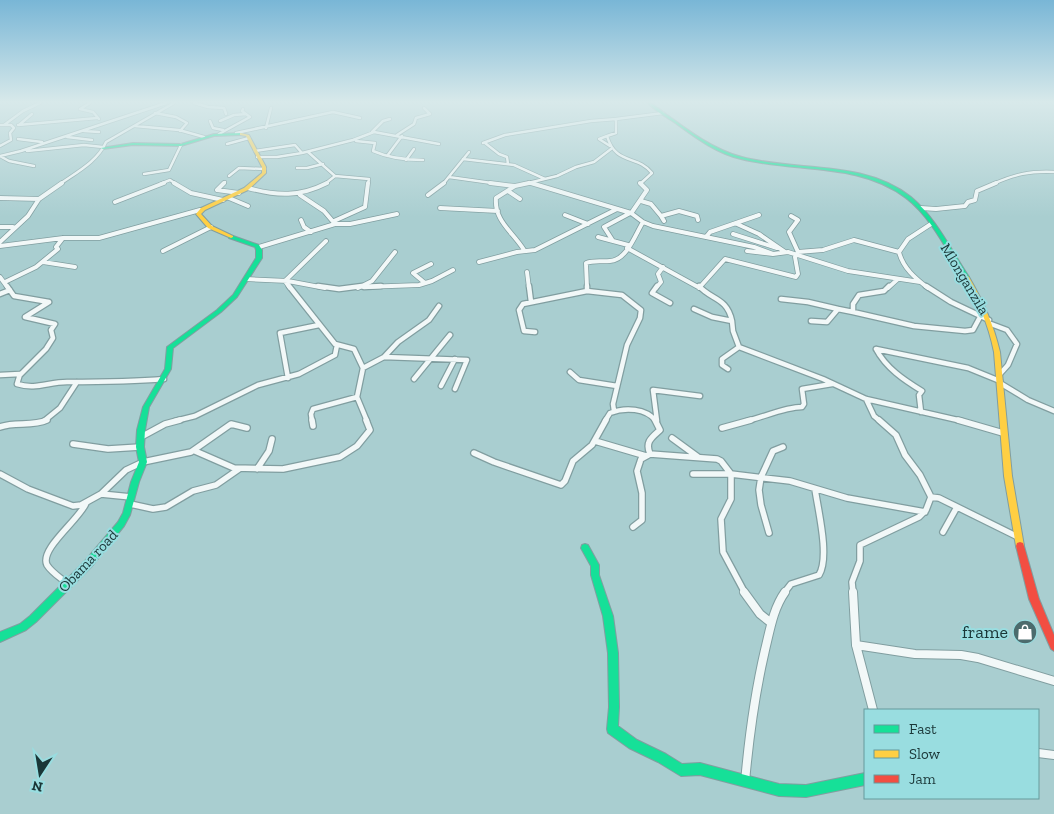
<svg xmlns="http://www.w3.org/2000/svg" width="1054" height="814" viewBox="0 0 1054 814" font-family="'Zilla Slab',serif">
	<rect width="100%" height="100%" fill="#a9ced0"/>
	<g fill="none" stroke-linecap="round" stroke-linejoin="round">
		<g stroke="#819ea0" stroke-width="4">
			<path id="street-far4" d="M194,103L208,107L224,108L226,114
				M80,109L93,112L99,119
				M80,109L90,103
				M155,113L176,117L187,123L180,131
				M616,119L663,113
				M210,121L213,128L223,130
				M220,121L234,115L246,114
				M0,125H11L14,128L10,133L11,140L0,146
				M4,125L23,111L40,103
				M18,125L97,118
				M19,125L32,114
				M135,126L179,130L204,137
				M266,128L271,108
				M84,131L99,132
				M372,132L383,121L390,119
				M236,133L333,112L360,118
				M219,134L250,117L242,111L243,109
				M397,135L414,124L416,118L430,114L424,108
				M607,136L599,139L610,146
				M67,137L92,140
				M18,139L42,142
				M356,141L375,143L373,151C389,158 405,160 423,160
				M483,143L505,135L591,121L616,119V133L607,136C616,166 637,154 652,173L640,184
				M485,143L499,154L507,157L508,164
				M227,144L249,138
				M27,151L84,145L103,147
				M255,151L295,145L302,153
				M308,152L335,176L325,184
				M0,156L21,151L166,103
				M0,156L9,161L34,166
				M387,156L402,136
				M257,157H277L302,153L353,140L374,132L439,144
				M463,159L514,165L545,179
				M406,160L414,149
				M297,168H307L323,164
				M144,174L169,170L181,145
				M229,176L239,168L265,169
				M335,176L369,179L368,184
				M449,177L499,184
				M529,182L535,184
				M60,184C77,172 98,161 106,142L174,103
				M160,184L170,180L176,184
				M223,184L225,182
				M443,184L469,152
				M524,184L557,176L576,167L594,162L611,149
				M993,184C1015,174 1030,171 1054,172"/>
		</g>
		<g stroke="#819ea0" stroke-width="5.5">
			<path id="street-far3" d="M174,183L191,193L223,200
				M224,183L217,190L239,193
				M490,183L515,186
				M531,183L631,213L643,222L653,226L754,247L773,254
				M248,188C277,196 300,197 327,183
				M508,191L520,199
				M300,195L324,211L335,224
				M428,195L444,183
				M0,198L39,199
				M229,198L248,206
				M641,201L651,204L661,216
				M115,202L164,183
				M440,208L498,211
				M921,208L936,209L965,206L968,202L975,200L977,191L996,183
				M565,215L588,224
				M301,220L304,227L311,232
				M334,221L365,207L368,183
				M664,221L661,216L679,211L697,216L698,220
				M737,224L759,234L785,252
				M0,227H13
				M733,234L777,248
				M598,237L613,241
				M706,237L710,232L759,215
				M0,242L28,216L39,199L62,183
				M628,245L613,241L604,227L632,212L647,190L640,183
				M0,246L63,238H99L200,210
				M259,247L335,224H350L397,214
				M627,248L698,287
				M524,250C513,232 494,221 496,198L515,186L529,183
				M163,251L211,227
				M747,251L773,254L788,252L848,271L920,282
				M798,252L823,250L854,240L899,252
				M43,262L75,267
				M479,262L517,252L535,250L617,209
				M527,272L529,288
				M0,277L8,288
				M246,279L288,281L325,288
				M5,282L36,267L58,249L56,247L63,238
				M425,283L413,273L431,264
				M364,287L419,285L432,281L453,270
				M290,288L285,281L326,241
				M358,288L372,281L395,252
				M587,288L586,263C594,260 602,262 610,261C627,260 635,235 643,222
				M656,288L661,282L658,274L663,267
				M699,288L725,259L796,277L798,274L795,257L798,252L789,232L798,220L791,216
				M888,288L898,279
				M928,288C915,278 903,268 899,252L908,239L931,224"/>
		</g>
		<g stroke="#819ea0" stroke-width="7">
			<path id="street-far2" d="M7,286L14,296L49,302
				M289,286L335,344L354,349L363,368L357,397L313,409L311,414L312,421
				M318,286L339,289L362,286
				M529,286L531,302
				M657,286L652,293L670,303
				M699,286C711,300 727,297 732,321
				M889,286L884,291L859,295L853,304V312L914,326L965,331L973,330L980,317
				M926,286L951,302L989,320
				M364,287L381,286
				M587,291L622,295L641,310L640,318L627,345L613,404L614,411
				M0,294L10,290
				M781,299L808,302L838,309
				M694,309L712,317L732,321L733,331L739,347L823,379L866,399L962,421
				M811,321L827,322L838,309L853,312
				M991,324L1007,330L1017,344L1008,365L999,375
				M535,332L524,331L519,310L523,304L587,291V286
				M876,349L968,368L1000,381
				M876,349C886,368 904,380 922,391L919,395L921,412
				M384,357L467,360L455,389
				M363,368L384,357L398,342L429,320L439,306
				M728,369L722,365V359L739,347
				M570,372L579,380L617,386
				M0,375L20,374L17,384C36,390 48,382 67,382C100,382 130,382 164,379
				M20,375L46,349L53,338L51,330L55,324L25,317L49,302
				M288,378L280,333L319,325
				M414,379L450,335
				M1000,383L1028,400L1054,411
				M441,386L455,359
				M357,397L367,421
				M866,399L874,416L880,421
				M44,421L60,408L77,382
				M175,421L195,416L258,385L299,374L335,355L337,345
				M605,421L610,413C625,407 646,408 656,421
				M657,421L653,390L700,396
				M747,421C764,417 785,407 802,407L804,404L802,389L832,384"/>
		</g>
		<g stroke="#819ea0" stroke-width="8">
			<path id="street-far1" d="M312,420L313,426
				M879,420L896,435L905,455L920,475L931,497
				M958,420L1003,433
				M0,427C15,421 32,427 47,420
				M722,428L751,420
				M141,437L165,424L180,420
				M672,438L698,457
				M595,441L646,456
				M73,444L108,449L140,447
				M195,451L234,468L283,469L340,457L357,446L370,430L366,420
				M474,453L494,462L561,485L565,481L573,461L592,445L606,420
				M650,454C645,442 651,438 660,430L655,420
				M257,469L269,451L272,439
				M0,474L28,489L73,506L81,505L101,494L131,497
				M693,474H731V499L721,519L723,552L745,593
				M101,494L126,470L143,462L191,452L231,424L247,428
				M130,504L153,509L166,507L193,491L216,485L239,469
				M633,527L642,520V493L637,471L641,459L650,454L717,459L721,461L731,474L790,481L847,498L925,512
				M943,532L957,507
				M769,533L761,505L759,490L761,477L773,451L783,447
				M68,584C61,578 52,573 47,565C39,549 80,519 86,503
				M784,593L791,584L819,575C830,557 818,510 815,489
				M853,593L852,582L860,561V545L919,517L926,510L931,497L939,498L1018,537"/>
		</g>
		<g stroke="#819ea0" stroke-width="10">
			<path id="street" d="M744,592L760,614L770,622
				M853,592L856,645L873,710
				M856,645L915,654L961,655L978,658L1054,681
				M1038,753L1054,755
				M745,782C749,737 755,693 765,650C770,630 773,609 785,592"/>
		</g>
		<g stroke="#819ea0" stroke-width="2">
			<path id="fast" d="M648,103H651C679,123 708,148 742,157C797,172 863,159 911,197C936,218 951,250 969,277L968,278H964C947,251 932,218 906,198C859,162 796,173 741,159C718,154 697,139 678,125C668,118 655,111 648,103Z
				M241,133H242V135L214,136L181,146L133,145L103,149L101,148L133,143L181,144L214,134Z
				M229,236H233L259,245L262,250V258L237,297L221,312L173,348L171,369L149,407L145,430L144,447L147,462L139,482L130,515L124,526L91,567L36,622L26,630L0,642V632L20,624L30,616L85,561L118,522L123,513L131,482L139,462L136,447L137,430L143,407L165,369L167,347L217,310L233,295L256,258V250L255,247L229,238Z
				M585,544L588,545L599,565V575L613,616L618,653L619,707L618,726L637,740L666,754L682,764L700,763L779,784L806,785L865,773V785L806,797L779,796L700,775L681,776L658,762L629,748L608,733L607,729L609,707L608,653L603,616L591,575V566L581,548L582,545Z"/>
		</g>
		<g stroke="#819ea0" stroke-width="2">
			<path id="slow" d="M241,133L249,135L266,167V173L248,190L205,210L201,214L212,226L233,236V237L231,238L208,228L196,214L201,208L244,188L262,173V167L246,136L240,135V133Z
				M966,275L969,277C984,303 993,323 1000,352L1012,476L1024,546L1023,549L1020,550L1017,549L1016,546L1004,476L994,352C988,323 979,303 963,277Z"/>
		</g>
		<g stroke="#819ea0" stroke-width="2">
			<path id="jam" d="M1020,542L1023,543L1024,546L1039,599L1054,635V651L1051,649L1029,599L1016,546L1017,543Z"/>
		</g>
		<use href="#street-far4" stroke="#f2f8f8" stroke-width="2.5"/>
		<use href="#street-far3" stroke="#f2f8f8" stroke-width="4"/>
		<use href="#street-far2" stroke="#f2f8f8" stroke-width="4.5"/>
		<use href="#street-far1" stroke="#f2f8f8" stroke-width="5.5"/>
		<use href="#street" stroke="#f2f8f8" stroke-width="8"/>
		<use href="#fast" fill="#16e098" fill-rule="evenodd"/>
		<use href="#slow" fill="#ffcf43" fill-rule="evenodd"/>
		<use href="#jam" fill="#f24e42" fill-rule="evenodd"/>
	</g>
	<linearGradient id="sky" x2="0" y2="1"><stop stop-color="#79b6d6"/><stop offset="0.47" stop-color="#d8e9ea"/><stop offset="1" stop-color="#d8e9ea" stop-opacity="0"/></linearGradient>
	<rect width="1054" height="217" fill="url(#sky)"/>
	<defs>
		<g id="shop-disc" transform="scale(1.25)"><circle r="9.5" fill="#4c6b6d" stroke="#99dde0"/><path d="M-5-2.5h2.3a2.7 3.5 0 0 1 5.4 0H5L5.5 6h-11ZM-1.5-2.5h3a1.5 2.3 0 0 0-3 0Z" fill="#fff"/></g>
	</defs>
	<g fill-rule="evenodd">
		<use href="#shop-disc" x="1025" y="632"/>
	</g>
	<g text-anchor="middle" dominant-baseline="central" stroke-width="4" stroke-linejoin="round" paint-order="stroke">
		<g font-size="15" fill="#1a3637" stroke="#99dde0">
			<text transform="translate(965 279) rotate(59)">Mlonganzila</text>
			<text transform="translate(88 561) rotate(-47)">Obama road</text>
		</g>
		<g font-size="18" fill="#1a3637" stroke="#99dde0" text-anchor="end">
			<text x="1008" y="632">frame</text>
		</g>
	</g>
	<rect x="864" y="709" width="175" height="90" fill="#99dde0" stroke="#669a9c"/>
	<rect x="874" y="725" width="25" height="8" fill="#16e098" stroke="#669a9c"/>
	<text x="909" y="734" font-size="15" fill="#1a3637">Fast</text>
	<rect x="874" y="750" width="25" height="8" fill="#ffcf43" stroke="#669a9c"/>
	<text x="909" y="759" font-size="15" fill="#1a3637">Slow</text>
	<rect x="874" y="775" width="25" height="8" fill="#f24e42" stroke="#669a9c"/>
	<text x="909" y="784" font-size="15" fill="#1a3637">Jam</text>
	<g transform="translate(40 774) rotate(192)" stroke="#99dde0" stroke-width="4" paint-order="stroke">
	<path d="M0-4L9 19L0 12L-9 19Z" fill="#1a3637"/>
	<text y="-8" font-size="14" font-weight="bold" text-anchor="middle" fill="#1a3637">N</text>
	</g>
</svg>
